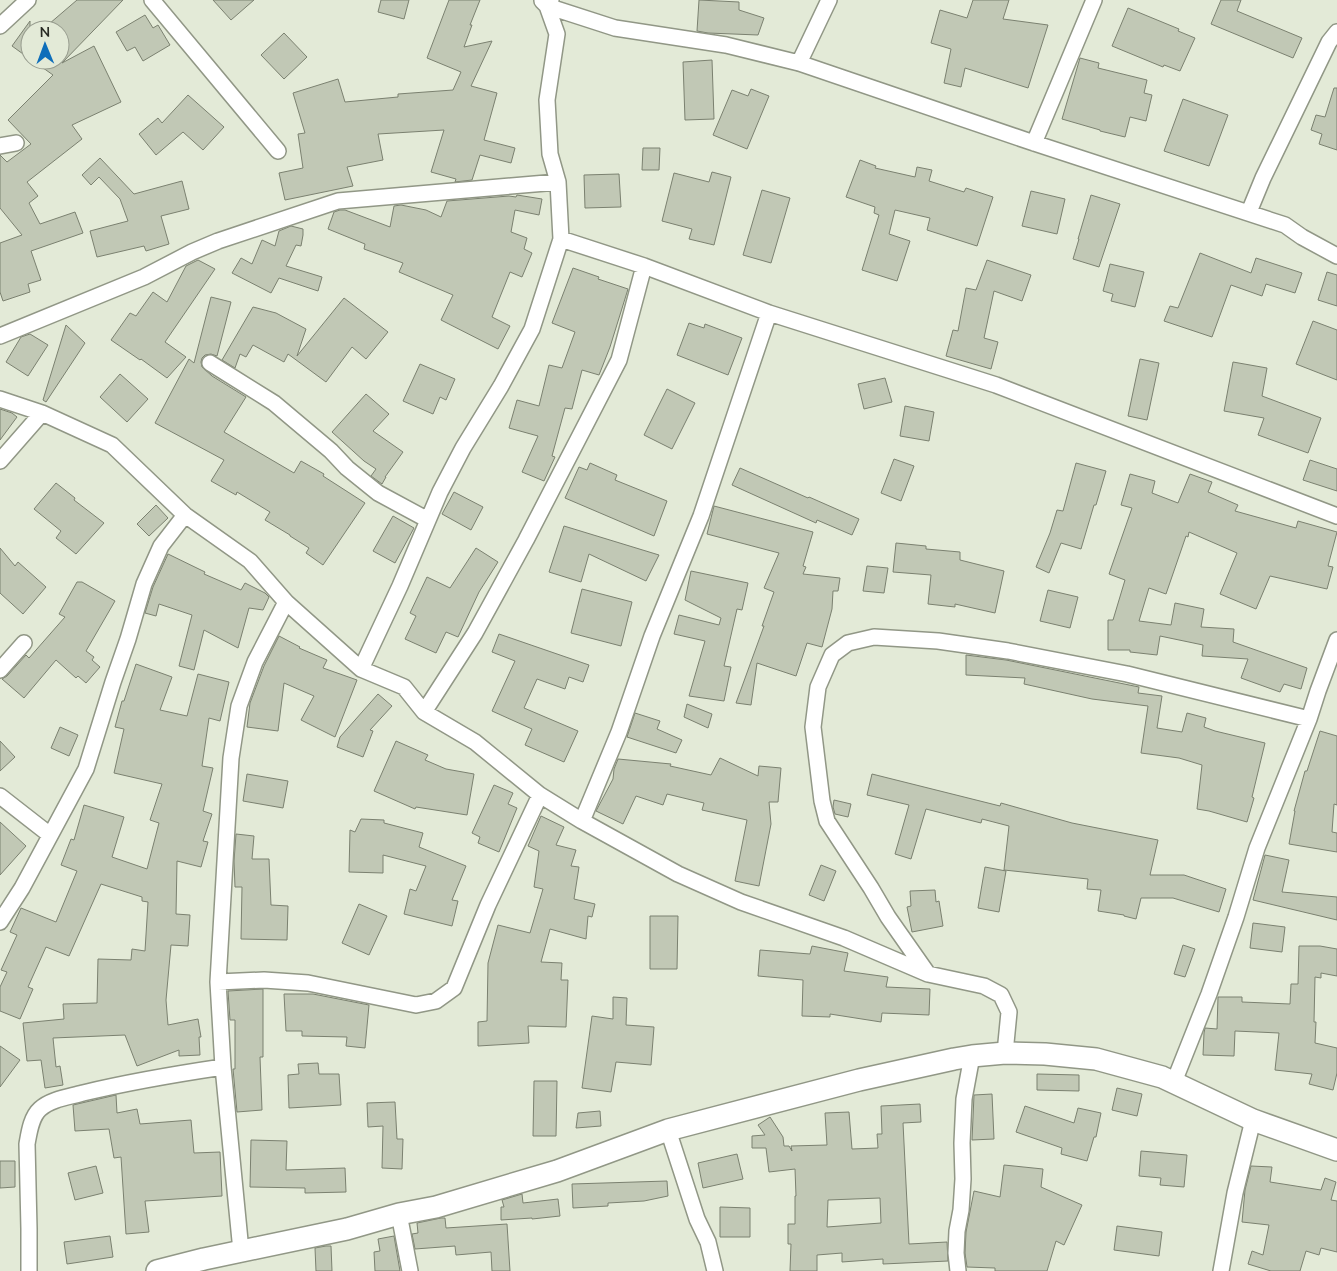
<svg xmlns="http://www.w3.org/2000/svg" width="1337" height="1271" viewBox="0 0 1337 1271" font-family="'Nunito Sans',sans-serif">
	<rect width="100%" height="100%" fill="#e3ead7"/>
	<path fill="#c1c8b5" stroke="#7b8170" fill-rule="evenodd" d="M77,0H123L62,63L94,46L121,102L72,125L82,139L27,182L38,196L29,203L40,224L75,212L83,233L31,251L41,280L28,284L30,292L3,301L0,292V243L22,235L0,208V155L7,162L31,144L8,120L53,75L32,60H60V30H42Z
		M213,0H254L231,20Z
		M381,0H409L404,19L378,12Z
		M449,0H480L470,25H472L464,47L492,41L471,86L497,93L484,140L515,148L511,163L480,155L472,180L455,182L456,179L431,172L444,130L378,134L383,160L347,167L353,186L285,200L279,173L303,168L298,134L305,133L293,93L338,79L345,102L398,97V94L453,90L461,72L427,58Z
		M699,0L739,2V10L764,18L758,35L708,33L697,31Z
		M973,0H1009L1003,19L1048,25L1028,88L965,68L961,87L944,83L951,49L931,43L940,10L967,18Z
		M1221,0H1241L1237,11L1302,38L1293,58L1211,24Z
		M1128,8L1179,29L1178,31L1195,38L1180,71L1164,65L1163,67L1112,46Z
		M145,15L153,28L158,25L170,45L143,61L135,47L127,51L116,32Z
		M30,21V59L12,46Z
		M284,33L307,57L284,79L261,55Z
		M1080,58L1099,63L1098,68L1147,80L1144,93L1152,95L1146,121L1130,117L1125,137L1100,131V130L1062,119Z
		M712,60L714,119L685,120L683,62Z
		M1334,88H1337V150L1319,144L1322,134L1311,130L1316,115L1325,117Z
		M751,89L769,96L747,149L713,135L732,90L748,96Z
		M188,95L224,127L203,150L183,132L156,155L139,134L158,118L162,123Z
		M1183,99L1228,115L1209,166L1164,151Z
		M643,148H660L659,170H642Z
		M100,158L134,194L182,181L189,209L161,216L169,244L146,251L144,246L97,257L90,231L128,221L120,199L99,177L91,185L82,175Z
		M860,160L876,166L875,168L915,177L917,167L932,170L929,181L964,192L966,188L993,197L977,246L927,230L930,218L895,210L889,234L910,241L897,281L862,270L879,215L874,213L875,207L846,197Z
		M712,172L731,177L714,245L689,239L692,229L662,221L674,173L709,182Z
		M619,174L621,207L585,208L584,175Z
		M762,190L790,198L771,263L743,255Z
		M1031,191L1065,199L1057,234L1022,226Z
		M517,195L542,199L539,215L515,210L511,232L527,238L524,249L532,253L522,277L510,272L492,317L510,326L498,349L441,320L453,295L399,272L403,263L364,249L365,244L328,229L334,212L340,210H345L390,227L394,206L401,205L426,210L441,217L447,201L509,196L516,197Z
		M1091,195L1120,204L1099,267L1073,259L1079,239H1078Z
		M291,226L303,229V235L301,246L296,245L286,266L322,277L318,291L279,278L271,293L232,273L241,258L252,264L262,240L275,246L279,231Z
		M1200,253L1251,273L1256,258L1302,273L1295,293L1266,284L1262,296L1231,285L1212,337L1164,321L1170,306L1178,308Z
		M198,260L215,269L165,342L186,357L167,378L141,359L140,360L111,340L130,313L136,316L153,292L167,302L186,266Z
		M987,260L1031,275L1022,301L994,291L984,338L998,342L991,369L946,356L953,330L958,331L966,288L976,290Z
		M1110,264L1144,272L1135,307L1111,301L1113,294L1103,291Z
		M573,268L599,277L598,279L628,289L610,347L599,375L582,370L572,409L565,408L552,456L555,457L544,481L522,472L538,436L509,428L517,400L539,406L549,365L562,368L575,332L552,323Z
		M1327,272L1337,275V306L1318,300Z
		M211,297L231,302L217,356L211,354L205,355L202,358L201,362L202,367L212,376L246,397L224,432L294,473L301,461L324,474L323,476L365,503L323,565L306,553L309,548L290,536V535L265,520L270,512L237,492L236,495L211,481L224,460L155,423L189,359L194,363Z
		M344,298L388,332L366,359L352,347L326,382L288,354L284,362L253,345L246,357L240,354L235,368L222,360L253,307L276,313L306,329L297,356Z
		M1313,321L1337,330V380L1296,364Z
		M689,323L704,328L705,324L742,338L728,375L677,355Z
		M66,325L85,343L46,402L43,400Z
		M30,334L48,345L28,376L6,362L21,337Z
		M1140,359L1159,363L1147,420L1128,416Z
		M1233,362L1267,368L1262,396L1321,418L1308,453L1258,435L1264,418L1224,411Z
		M420,364L455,379L446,400L440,397L433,414L403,401Z
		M120,374L148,399L127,422L100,397Z
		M885,378L892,402L864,409L858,384Z
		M667,389L695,403L672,449L644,435Z
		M366,394L389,414L373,431L403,452L385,477H386L382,484L371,476L376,469L364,461L332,432Z
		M905,406L934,412L929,441L900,436Z
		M0,409L12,413L17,417L0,440Z
		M894,459L914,466L901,501L881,493Z
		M1310,460L1337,469V491L1303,480Z
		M590,463L617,475L615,480L667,501L654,536L565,498L579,467L587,470Z
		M1076,463L1106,471L1096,505H1094L1081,549L1061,543L1049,573L1036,567L1050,533L1057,510L1063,511Z
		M740,468L808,498L809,497L859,519L852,535L817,520L816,523L732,485Z
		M1130,474L1155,481L1152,493L1178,503L1190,474L1212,482L1208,492L1238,505L1235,511L1296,528L1298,521L1337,532L1328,566L1333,567L1327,589L1270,576L1256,609L1220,594L1237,553L1189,532L1188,537L1186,536L1166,594L1149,588L1139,621L1171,625L1175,603L1204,609L1201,627L1234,629L1233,642L1307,668L1301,689L1284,684L1280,692L1241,678L1248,659L1202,656L1203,645L1160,636L1157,655L1130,652V650H1108V620H1113L1125,580L1109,574L1132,508L1121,505Z
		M56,483L75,498L74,500L104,523L76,554L56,538L61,531L34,509Z
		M454,492L483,507L471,530L442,514Z
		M156,505L168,518L149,536L137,524Z
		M714,506L813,532L803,566L806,567L803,574L840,578L838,591H833L832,609L822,647L807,643L796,676L757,663L751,705L736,703L764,626H762L774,592L764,588L779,553L707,534Z
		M393,516L414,528L395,563L373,551Z
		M564,526L659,555L646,581L589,554L581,582L549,572Z
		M896,543L926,546V549L960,552V560L1004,571L995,613L955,604V607L928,604L931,575L893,572Z
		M0,548L15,566L18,562L46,587L23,614L0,593Z
		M476,548L498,562L479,592L458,637L446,632L436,653L405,639L416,616L410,613L427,577L450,588Z
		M168,554L205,572L204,574L241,590L245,583L265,593L269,597L263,610L249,608L238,648L204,630L194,670L179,666L192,615L159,604L156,616L145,613L153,587Z
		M867,566L888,568L884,593L863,591Z
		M691,571L748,583L742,610L737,609L724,666L731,667L724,701L689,696L705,641L674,634L679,615L719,625L721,618L685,600Z
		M77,582H82L115,601L86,651L94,657L92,660L100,667L86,683L78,676L76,678L56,660L24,698L2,679L7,676L26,655L29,658L65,617L59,614Z
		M582,589L632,602L621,646L571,633Z
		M1048,590L1078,597L1070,628L1040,621Z
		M499,634L589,665L583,682L569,677L565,689L537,679L524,708L578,731L564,762L525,745L532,729L492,711L515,661L492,652Z
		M279,636L300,647L299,648L327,660L323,668L357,680L335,737L301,720L314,696L284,683L278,731L247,727L250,703L264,666Z
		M966,655L1006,660L1139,687L1138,693L1162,696L1157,728L1182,732L1187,713L1206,718L1204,727L1215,731L1265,743L1252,797L1254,798L1247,822L1209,811L1197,809L1202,765L1179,758L1141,753L1148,706L1092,699L1024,684L1025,678L966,675Z
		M136,664L172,677L160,710L187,716L198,674L229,682L220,721L209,718L202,766L213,768L203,811L212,814L203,841L208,842L201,867L177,861L176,914L190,915L188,946L171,945L166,1000L168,1025L198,1019L201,1037H199L200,1055L179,1056V1050L137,1066L125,1035L53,1038L56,1067L60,1066L63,1085L45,1088L41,1060L27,1061L23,1023L64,1019L63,1004L97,1003L98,959L131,960L132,949L145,951L148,902L142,901V897L101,884L69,956L46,947L28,987L33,989L20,1019L0,1011V987L7,972L1,970L17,935L10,932L21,908L56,922L77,871L61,865L71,839L74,840L84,805L124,817L112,857L147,869L159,823L150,820L162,784L114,773L124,729L115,727L122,701H124Z
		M378,694L392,706L370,730L373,731L363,757L337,747L340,737Z
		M687,704L712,714L708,728L684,717Z
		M635,713L660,721L657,729L682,740L676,753L627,737Z
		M60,727L78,735L69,756L51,748Z
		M1320,731L1337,736V805L1334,804L1332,832L1337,833V852L1289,844L1295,811H1294L1305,771H1307Z
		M0,741L15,757L0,771Z
		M396,741L428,755L425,760L446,769L474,774L467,815L416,807L415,809L374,791Z
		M720,758L758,776L759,766L781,768L778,802H769L771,824L759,886L735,881L747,820L702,810L704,803L667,794L663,805L636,796L623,824L596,811L613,779L614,769L618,759L671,764L670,766L711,775Z
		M247,774L288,781L283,808L243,801Z
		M872,774L1000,806L1001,803L1072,823L1158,840L1150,875H1184L1226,889L1219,912L1173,898H1141L1136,919L1124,916V915L1098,911L1101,890L1087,889L1088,879L1004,870L1009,826L982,819L981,823L926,809L911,859L895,854L909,805L867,795Z
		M494,785L513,793L508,804L517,808L499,852L478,843L480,837L472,833Z
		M834,800L851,804L848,817L835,814L833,807Z
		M541,816L564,827L556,845L576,850L571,866L579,867L574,899L595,904L592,917L588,916L586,939L550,929L541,962L562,963L561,980H568L566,1027L528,1026L529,1043L478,1046V1022L487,1021L488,963L498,925L530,933L543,889L534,887L539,851L528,846Z
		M361,819L384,820V823L423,833L419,847L466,866L452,900L458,901L452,926L404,914L410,889L416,891L426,866L383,855V873L349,872L350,830L355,832Z
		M0,822L26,846L0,875Z
		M236,834L254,836L252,859H269L271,905L288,906L287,940L241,939L242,887H235L234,861Z
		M1265,855L1289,860L1282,892L1337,897V920L1253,900Z
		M821,865L836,871L824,901L809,895Z
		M985,867L1006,871L999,912L978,908Z
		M935,890L936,902L939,901L943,926L912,932L907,907L911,906L910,891Z
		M359,904L387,916L369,955L342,943Z
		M650,916H678L677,969H650Z
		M1253,923L1285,927L1282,952L1250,948Z
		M1183,945L1195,949L1185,977L1174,974Z
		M812,946L848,953L844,971L888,977L886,987L930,989L929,1015L882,1013L881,1022L830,1014V1017L802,1016L803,980L758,976L760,950L810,954Z
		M1299,946H1320L1337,949V976L1321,973V978L1315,977L1314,1022H1316L1315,1043L1337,1048V1073L1333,1090L1309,1084L1312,1074L1275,1070L1279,1033L1235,1031L1234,1056L1203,1055L1204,1033L1205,1028L1217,1029L1218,997H1242V1002L1290,1004L1291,984H1298Z
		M263,989V1057H260L262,1110L237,1112L233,1069H235V1020H230L228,991Z
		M284,994H313L369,1005L365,1048L346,1046L347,1037L302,1036V1031H286Z
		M613,997L627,998L626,1025L654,1027L651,1065L616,1062L611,1092L582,1088L592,1016L613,1019Z
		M0,1046L20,1060L0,1087Z
		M318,1063L319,1074H339L341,1105L289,1108L288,1075L299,1074L298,1064Z
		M1037,1074L1079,1075V1091L1037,1090Z
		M534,1081H557L556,1136H533Z
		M1117,1088L1142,1094L1137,1116L1112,1110Z
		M992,1094L994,1139L972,1140L974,1095Z
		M116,1095L117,1113L137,1109L140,1124L191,1120L194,1153L220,1152L222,1196L145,1201L149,1232L126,1234L121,1157L114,1158L109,1129L75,1131L73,1105Z
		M395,1102L397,1139H403L402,1169L382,1168L383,1126L368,1127L367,1103Z
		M920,1104L921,1122L903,1123L909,1244L947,1242L948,1261L883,1264V1259L842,1262V1253L817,1255V1271H790L791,1244H788V1224H795V1196H796L795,1169L769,1172L766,1148H752V1136L765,1135L758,1125L770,1117L783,1137L784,1146H789L792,1151L791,1146L827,1145L825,1113L849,1112L852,1149L878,1148L877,1134H882L881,1106ZM880,1198L881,1223L827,1227L828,1200Z
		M1025,1106L1074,1123L1078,1108L1101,1113L1096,1137H1094L1087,1161L1061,1154L1062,1148L1016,1132Z
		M600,1111L601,1126L576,1128L578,1113Z
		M251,1140L287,1141L286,1170L345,1168L346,1192L305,1193V1188L250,1187Z
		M1141,1151L1187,1155L1184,1187L1160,1185L1161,1178L1139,1176Z
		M737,1154L743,1179L703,1188L698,1163Z
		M0,1161H15V1187L0,1188Z
		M1004,1165L1043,1169L1041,1187L1082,1205L1064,1245L1056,1241L1047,1271H995V1268L967,1267L965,1253L966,1232L974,1191L1000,1197Z
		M96,1166L103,1193L75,1200L68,1173Z
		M1251,1166L1272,1167L1270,1182L1321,1190L1325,1178L1336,1182L1331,1200L1337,1201V1252L1321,1248L1319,1255L1306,1251L1300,1271H1271L1248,1264L1252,1251L1263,1255L1269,1225L1242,1222L1245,1190Z
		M667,1181L668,1196L644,1201L608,1203V1206L573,1208L572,1184Z
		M522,1194L523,1203L558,1199L560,1216L532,1219V1218L501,1220V1207H504L502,1200Z
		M720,1207L750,1208V1237H720Z
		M441,1218H445L446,1228L507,1224L510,1271H492L491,1252L456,1255L455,1246L415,1249L412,1234L418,1233L417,1223Z
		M1117,1226L1162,1232L1159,1256L1114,1250Z
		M110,1236L113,1257L67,1264L64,1242Z
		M394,1236L400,1271H375L374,1252L380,1251L378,1239Z
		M326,1246H331L332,1271H316L315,1248Z"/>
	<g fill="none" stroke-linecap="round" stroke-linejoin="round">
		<g stroke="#919786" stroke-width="18">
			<path id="street" d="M152,0L278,151
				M551,0L547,6L615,28L726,45L799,63L1034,143L1285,225L1302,237L1337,256
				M0,26L28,0
				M799,63L829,0
				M1034,143L1094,0
				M0,146L16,143
				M1249,212L1263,178L1329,42L1337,32
				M561,239L644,266L769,313L996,385L1337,516
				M0,336L144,277L192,252L218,241L338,201L558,182
				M210,363L274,403L331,451L347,468L378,493L428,520
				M0,399L42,413L112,445L185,515L250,561L286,602L361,669L404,687L424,712L475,742L540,795L582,821L678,874L741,902L844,938L928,974L984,986L1001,995L1009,1012L1005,1053
				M0,461L42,413
				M361,669L400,586L440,492L463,448L501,386L532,329L561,239L558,182L550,154L547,100L557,34L547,6L542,1
				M0,670L24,643
				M424,712L475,633L526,540L619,360L644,266
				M0,796L50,835
				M582,821L619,732L652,636L701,516L769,313
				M0,922L22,888L86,769L113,682L128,639L144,584L161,546L185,515
				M928,974L888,917L871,888L827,821L822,801L813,727L818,687L832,655L848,643L874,637L938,641L1008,651L1127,674L1309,719
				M218,982L264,980L308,983L416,1005L436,1001L454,988L488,905L540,795
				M1174,1082L1209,994L1236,917L1257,848L1309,719L1318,691L1337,640
				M668,1130L697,1219L708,1242L715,1271
				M399,1214L410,1271
				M241,1251L223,1067L218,982L231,758L239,706L255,662L286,602
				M29,1271V1229L27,1144C29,1133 31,1117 40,1109C51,1099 69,1097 83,1093C129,1082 176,1074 223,1067
				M958,1271L956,1253L957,1231L961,1210L963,1179L962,1143L964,1099L972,1056
				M1221,1271L1235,1193L1253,1120"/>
		</g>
		<g stroke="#919786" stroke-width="24">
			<path id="secondary" d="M157,1271L204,1259L347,1229L399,1214L436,1207L557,1171L668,1130L859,1080L954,1059L972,1056L1005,1053L1045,1054L1096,1059L1162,1077L1253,1120L1337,1150"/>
		</g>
		<use href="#street" stroke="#fff" stroke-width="15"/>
		<use href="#secondary" stroke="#fff" stroke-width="21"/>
	</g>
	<g transform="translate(45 45) rotate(359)"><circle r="24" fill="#e3ead7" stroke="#989d8f"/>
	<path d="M0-4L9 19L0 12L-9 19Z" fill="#0e6eba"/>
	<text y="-8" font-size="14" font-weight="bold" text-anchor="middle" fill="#282a23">N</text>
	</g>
</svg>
